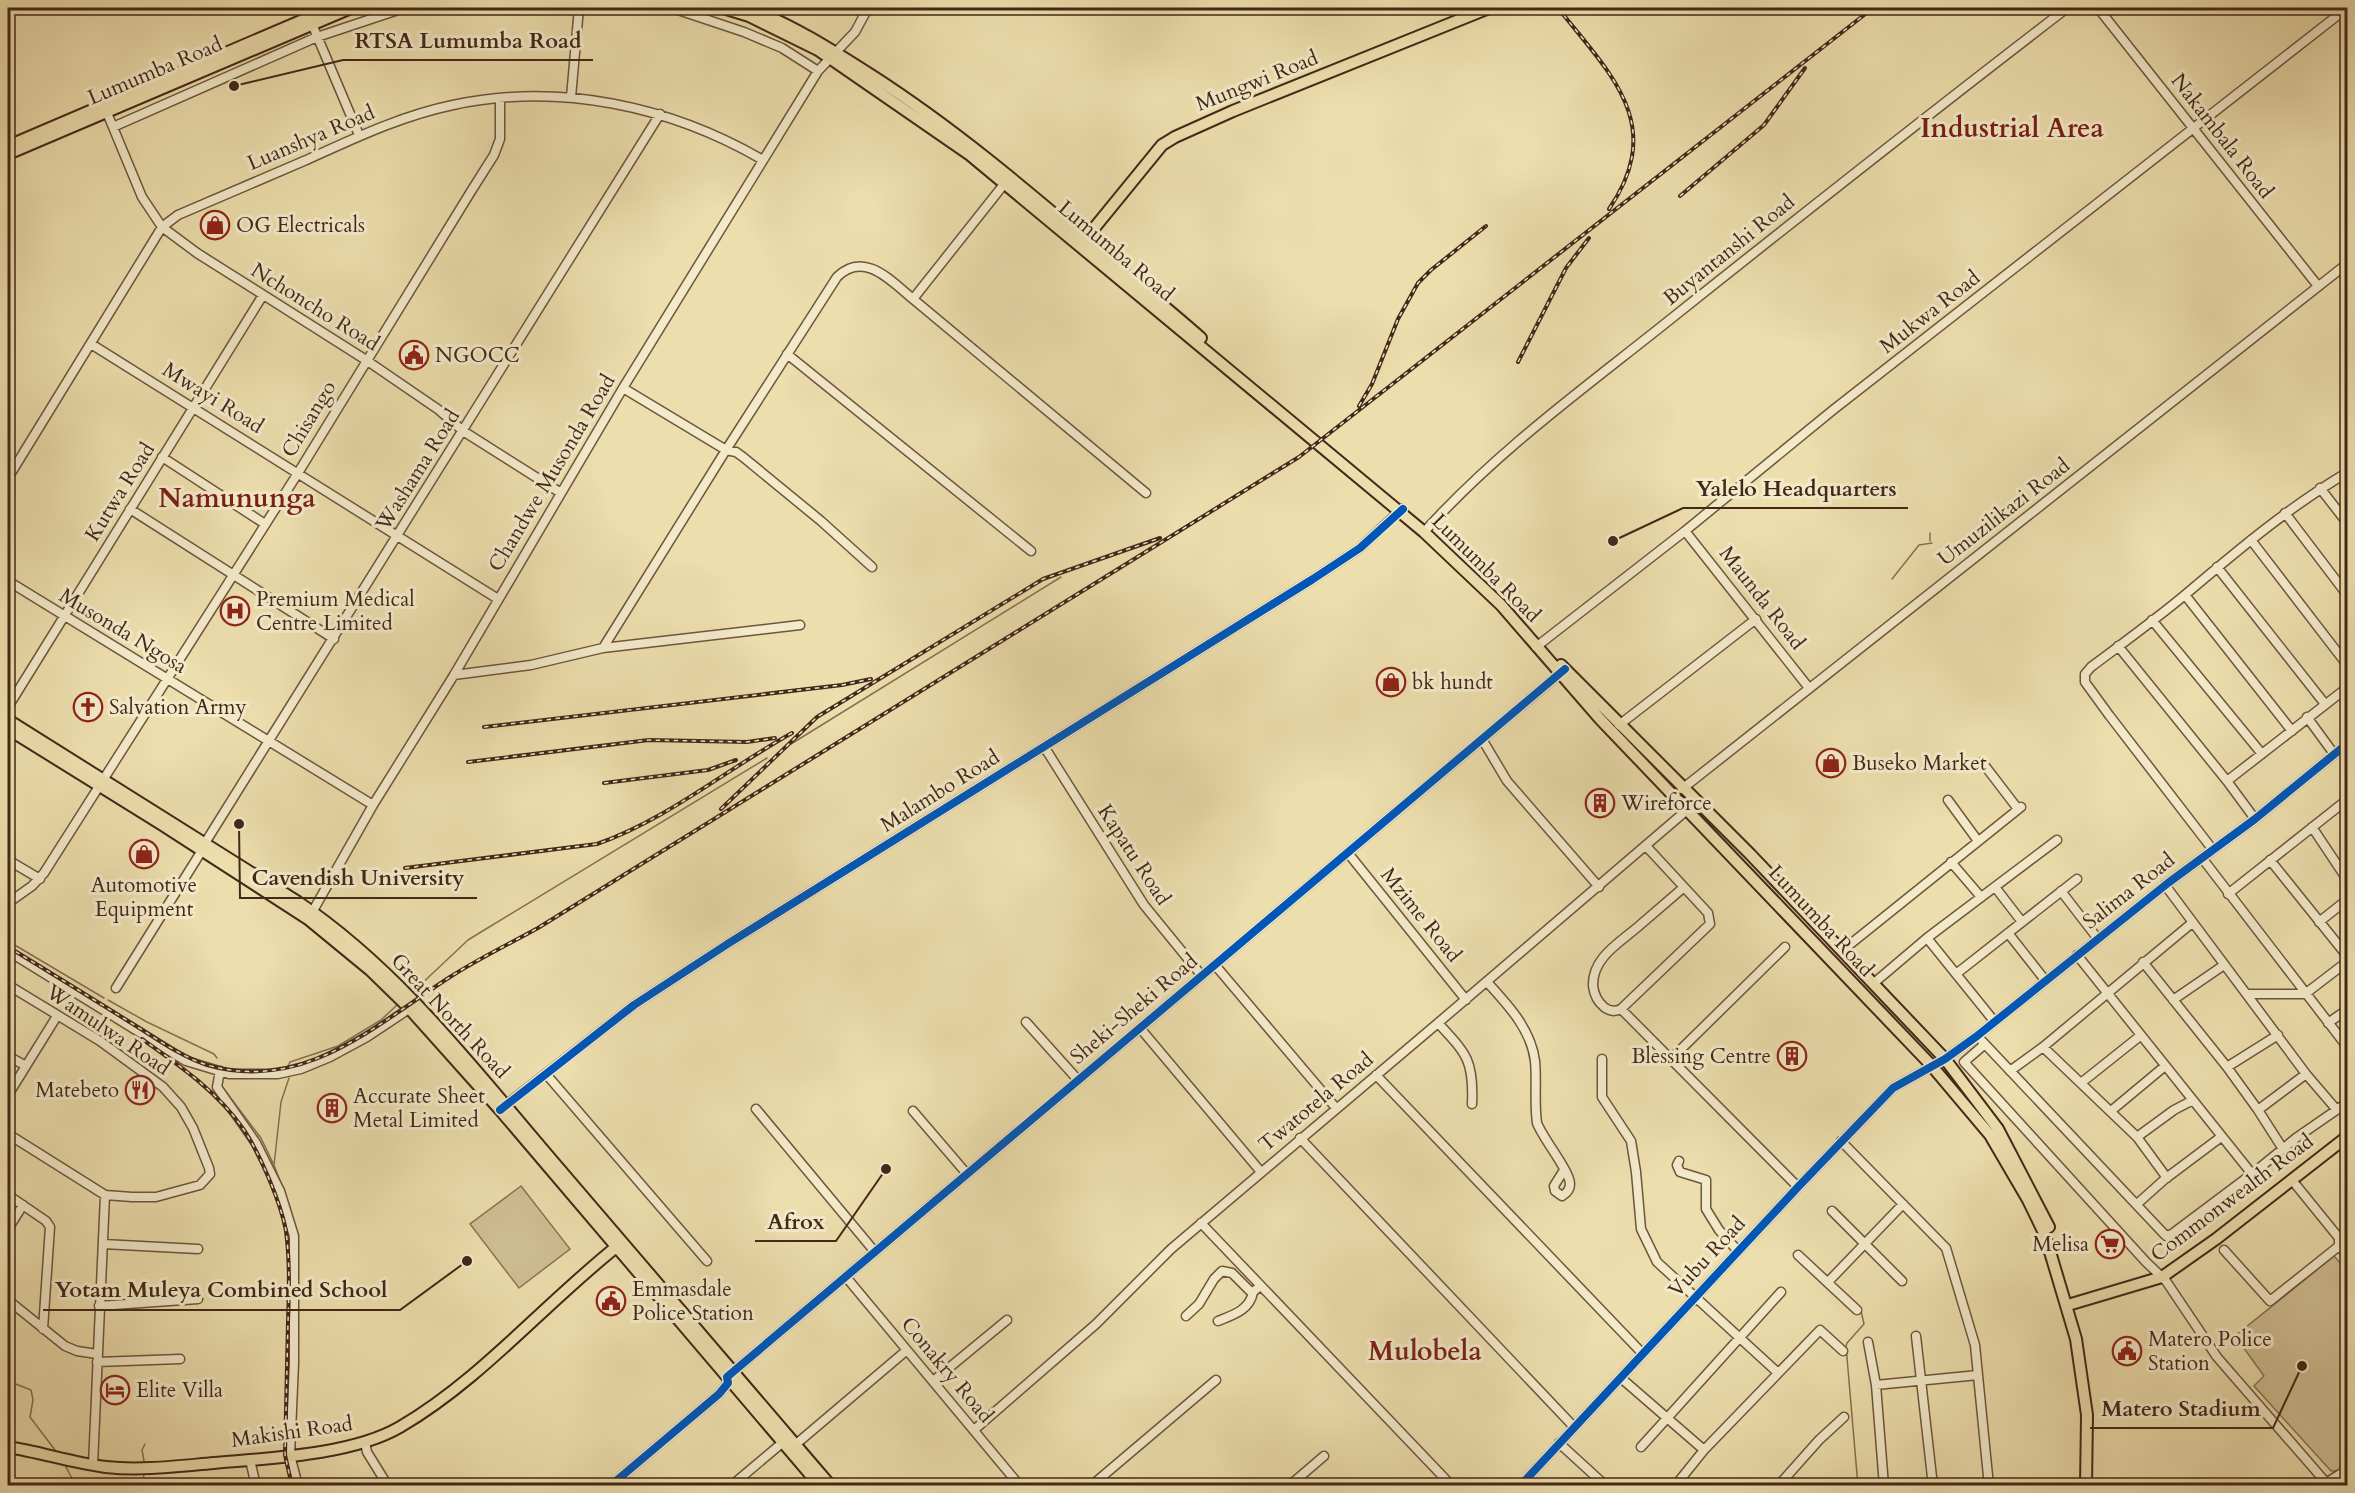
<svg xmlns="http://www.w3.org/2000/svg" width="2355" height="1493" viewBox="0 0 2355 1493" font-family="Cardo,serif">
	<rect width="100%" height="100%" fill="#eddead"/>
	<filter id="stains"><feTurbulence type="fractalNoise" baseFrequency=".00333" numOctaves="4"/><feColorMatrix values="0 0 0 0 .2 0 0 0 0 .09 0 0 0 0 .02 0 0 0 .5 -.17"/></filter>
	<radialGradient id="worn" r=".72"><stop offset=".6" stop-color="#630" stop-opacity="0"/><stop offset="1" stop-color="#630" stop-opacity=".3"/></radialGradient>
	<path fill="#d0bf94" stroke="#8a7356" stroke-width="1.5" d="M521,1186L570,1249L519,1288L470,1224Z
		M2334,1256L2347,1270V1464L2338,1471H2331L2254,1386L2264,1376L2235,1336Z"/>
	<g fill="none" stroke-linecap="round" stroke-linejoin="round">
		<path stroke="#867053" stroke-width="1.5" d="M1930,533V541
			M1892,579L1919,545L1932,543
			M791,744L1061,577
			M8,941L104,998
			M416,989L468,940L481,932L767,758
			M108,1000L147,1022L214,1054L217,1058
			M288,1066L290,1062L338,1046L381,1020L397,1005
			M223,1088L261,1138L273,1163
			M282,1186L274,1165L281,1102L289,1078
			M289,1204L293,1220
			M298,1333V1251
			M8,1381L31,1390L33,1400L30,1417L55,1450
			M295,1431V1448
			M144,1461L142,1450L145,1444
			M296,1461L303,1486
			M66,1467L76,1486
			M142,1486L144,1474
			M1858,1486L1846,1346L1847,1343L1864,1324L1861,1311"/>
		<g stroke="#6e553d" stroke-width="11">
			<path id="minor" d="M672,8L744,32L782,48L818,71
				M2098,8L2318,286
				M312,24L359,135
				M571,97L579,8
				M105,108L142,197L162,227L197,253L366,360L439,410L463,431L561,493
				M113,127L317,37L404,8
				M1005,183L913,299L1146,493
				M91,344L498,599
				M787,354L1031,551
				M623,388L726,450L736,452L743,457L821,521L872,567
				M162,457L265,524
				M8,478L162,227L178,215C220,197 262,179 304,161C353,139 400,116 453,105C559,82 670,106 763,160
				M2320,488L2348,524
				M130,509L334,639
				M2285,513L2348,596
				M1685,531L1809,688
				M1424,532C1496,452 1583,389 1667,322C1800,216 1933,111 2067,8
				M2251,540L2348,666
				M2217,567L2325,704
				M8,581L373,805
				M2185,595L2292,731
				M2152,620L2262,754
				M2118,646L2227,781L2255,819
				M1536,647L1685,531L1833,410L2347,8
				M603,648L800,625
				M454,675L531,665L603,648L726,450L837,277C864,250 891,281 913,299
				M8,707L263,295
				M2307,717L2334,754
				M1619,725L1756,619
				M1482,739L1507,781L1599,887
				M1045,748L1144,905L1202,976
				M1982,762L2018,809
				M2227,781L2348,687
				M1682,789L2348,263
				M1948,800L1978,841
				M2312,827L2348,881
				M205,843L660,114
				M1646,846L1708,913L1710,924L1621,1009C1615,1012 1609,1011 1604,1007C1598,1002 1594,994 1593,986C1592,957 1621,942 1640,925C1654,913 1668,901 1683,888
				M2213,850L2109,715L2085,682V674L2091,667C2123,643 2155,620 2186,594C2238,550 2289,507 2348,472
				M1348,853L1466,1000
				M2202,858L2348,1048
				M8,860L40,879
				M2270,860L2348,957
				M1951,862L1981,897
				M2165,885L2306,1074L2336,1109
				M1995,887L2022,922
				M2061,891L2098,939
				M2228,894L2348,799
				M8,903L32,886L44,873L298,473L470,193L494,155L500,139V99
				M310,916L373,805L454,675L623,388L818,71L855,32L868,8
				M2319,922L2348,899
				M2008,933L2045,980
				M1927,938L1994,1021
				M1843,950L2021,807
				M8,951L186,1061L229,1074H278L301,1069L330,1057L367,1037L409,1009
				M2077,955L2252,1174
				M2143,962L2227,1067L2258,1110L2283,1149
				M1215,965L1336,1108
				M1956,974L2077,879
				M1487,982C1508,1005 1531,1029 1535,1061C1537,1082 1534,1102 1537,1123C1543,1139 1570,1171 1570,1184C1570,1190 1567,1193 1562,1196L1555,1191L1554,1186L1564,1170
				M1874,983L1927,938L2057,840
				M8,985L100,1041L163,1087L181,1107L193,1128L209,1168L210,1174L200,1185L156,1197H132L105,1195L8,1134
				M116,988L196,860L202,850L200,846
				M2247,994H2305L2348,961
				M2173,1000L2224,965
				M1621,1009L1798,1187
				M1026,1022L1078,1080
				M1438,1023C1467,1054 1474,1061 1472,1104
				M2328,1023L2348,1009
				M1140,1028L1261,1172
				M1982,1041L2166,1236L2172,1234L2252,1174L2296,1138L2348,1102
				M1985,1044L1964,1062L2146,1262L2166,1281L2217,1357L2329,1486
				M2043,1047L2137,1137L2167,1178
				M8,1056L26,1066
				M1602,1059V1097L1631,1141L1636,1172L1641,1229L1657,1262L1777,1372
				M1671,1059L1785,947
				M2227,1067L2278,1035
				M220,1071L217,1087L256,1143L280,1191L294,1236V1363L290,1455L298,1486
				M2010,1071L2043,1047L2192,923
				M546,1074L707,1261
				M1376,1075L1643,1354
				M2081,1083L2140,1036
				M8,1095L57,1016
				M502,1108L634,1005L729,943L1313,579L1360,548L1402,509
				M756,1109L875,1252
				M2258,1110L2306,1074
				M913,1111L967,1174
				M2111,1111L2165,1066
				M2137,1137L2174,1110L2193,1100
				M1300,1138L1574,1427
				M1841,1141L1946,1248L1975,1345L1989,1486
				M1679,1161L1677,1165L1680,1172L1706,1180V1209L1719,1230L1738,1251
				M2296,1185L2339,1238
				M8,1195L46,1221L50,1227L43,1329
				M2137,1204L2165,1179L2221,1137
				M1832,1211L1902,1281
				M1201,1223L1452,1486
				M8,1229L23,1205
				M103,1244L198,1249
				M2339,1246L2348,1256
				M2224,1250L2270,1301L2339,1246V1238L2348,1233
				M1798,1255L1857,1310
				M846,1277L1020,1486
				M1828,1282L1903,1204
				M8,1300L65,1346L77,1351L97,1354
				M99,1306L198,1299
				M1186,1316L1199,1304L1214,1279L1222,1271L1232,1273L1250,1291L1253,1292L1259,1287
				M1218,1321C1233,1315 1250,1310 1253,1292
				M1916,1336L1933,1486
				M1868,1342L1876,1385L1884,1486
				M97,1362L180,1359
				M1621,1378L1704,1450
				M933,1381L1007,1320
				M1876,1385L1978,1375
				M974,1430L1096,1324L1171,1249L1438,1023L1687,810
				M365,1442L367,1452L388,1486
				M1559,1443L1606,1486
				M795,1445L907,1350
				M1641,1447L1781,1292
				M250,1460L256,1486
				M93,1465L105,1195
				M2323,1485L2348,1469
				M610,1486L719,1394L728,1383L727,1377L734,1371L1564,670
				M731,1486L782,1443
				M1091,1486L1216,1380
				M1289,1486L1324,1456
				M1520,1486L1798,1187L1893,1088L1945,1059L1977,1036L2168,883L2255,819L2348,743
				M1675,1486L1704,1450L1820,1330L1843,1351
				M1778,1486L1819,1440L1844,1417
				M1964,1486L1989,1484"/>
		</g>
		<g stroke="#432718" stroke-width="14">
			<path id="major" d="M723,8L749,16L818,50L970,155L1424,532L1501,605L1600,719L1931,1065L1990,1135L2028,1200L2045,1235L2076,1339L2087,1415L2086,1486
				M748,8C791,24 832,50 871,75C952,127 1024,188 1097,250C1132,280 1167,308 1201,338
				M8,146L331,8
				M8,154L351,8
				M1082,243L1162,145L1175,137L1233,111L1489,8
				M1561,665L1750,854L1945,1059L1998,1129L2049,1227
				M8,720L298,902C398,969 473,1068 551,1159C644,1267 737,1377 831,1486
				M8,729L161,824L308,919L370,970L407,1006L500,1110L820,1486
				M2068,1305L2162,1277L2216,1239L2348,1136
				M8,1447C40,1452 73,1463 106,1467C141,1471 179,1466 214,1463C270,1458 352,1455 400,1427C482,1379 545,1303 620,1244"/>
		</g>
		<use href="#minor" stroke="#f3eaca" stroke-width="8"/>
		<use href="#major" stroke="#eddead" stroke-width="10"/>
		<g stroke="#432718" stroke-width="4">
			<path id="rail" d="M1558,8C1610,74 1667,124 1609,209
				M1680,196L1764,125L1805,68
				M1518,362L1566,268L1589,238
				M1359,406L1372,384L1398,319L1418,283L1431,270L1486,226
				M484,727L842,685L871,679
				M468,762L649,740L747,742L775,738
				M604,783L708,770L736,760
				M721,809L817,717L1043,579L1160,538
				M405,868L597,844C668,819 727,769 792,733
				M8,947C48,971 88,996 128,1021C153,1036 179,1056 207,1065C305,1093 375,1025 450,977C478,959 509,944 538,928L1299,457L1873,8
				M142,1039C179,1065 218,1092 244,1130C260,1154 281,1203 286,1231C290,1262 289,1292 288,1322C287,1367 286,1411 285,1455L292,1486"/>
		</g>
		<use href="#rail" stroke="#f3eaca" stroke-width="1.5" stroke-dasharray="4.5" stroke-linecap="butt"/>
		<g stroke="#f3eaca" stroke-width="11">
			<path id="cycleway" d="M500,1110L634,1005L729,943L1313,579L1360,548L1403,509
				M610,1486L719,1394L728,1383L727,1377L734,1371L1565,669
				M1520,1486L1798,1187L1893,1088L1945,1059L1977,1036L2168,883L2255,819L2348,743"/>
		</g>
		<use href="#cycleway" stroke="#0057b8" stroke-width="8"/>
	</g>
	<defs>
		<g id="shop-ring" transform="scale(1.5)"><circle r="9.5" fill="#f3eaca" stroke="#8f2418" stroke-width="1.5"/><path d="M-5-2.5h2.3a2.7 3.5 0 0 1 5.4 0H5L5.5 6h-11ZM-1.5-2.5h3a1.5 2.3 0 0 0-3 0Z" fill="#8f2418"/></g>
		<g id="civic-ring" transform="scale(1.5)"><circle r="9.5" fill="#f3eaca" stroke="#8f2418" stroke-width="1.5"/><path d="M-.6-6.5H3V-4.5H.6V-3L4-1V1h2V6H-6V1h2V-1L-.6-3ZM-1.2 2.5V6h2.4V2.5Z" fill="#8f2418"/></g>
		<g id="hospital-ring" transform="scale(1.5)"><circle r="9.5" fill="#f3eaca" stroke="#8f2418" stroke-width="1.5"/><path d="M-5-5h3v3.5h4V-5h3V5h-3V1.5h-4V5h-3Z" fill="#8f2418"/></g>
		<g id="church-ring" transform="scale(1.5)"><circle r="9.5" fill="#f3eaca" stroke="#8f2418" stroke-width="1.5"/><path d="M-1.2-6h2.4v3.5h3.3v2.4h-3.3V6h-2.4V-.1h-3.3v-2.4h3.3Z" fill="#8f2418"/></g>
		<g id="building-ring" transform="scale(1.5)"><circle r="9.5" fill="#f3eaca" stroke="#8f2418" stroke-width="1.5"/><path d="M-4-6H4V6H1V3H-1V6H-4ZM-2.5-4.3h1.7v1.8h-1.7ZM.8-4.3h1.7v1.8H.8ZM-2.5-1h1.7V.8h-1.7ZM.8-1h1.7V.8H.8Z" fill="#8f2418"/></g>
		<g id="restaurant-ring" transform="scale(1.5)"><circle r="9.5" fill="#f3eaca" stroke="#8f2418" stroke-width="1.5"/><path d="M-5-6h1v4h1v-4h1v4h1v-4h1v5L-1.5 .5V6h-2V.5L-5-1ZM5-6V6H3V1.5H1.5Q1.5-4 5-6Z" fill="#8f2418"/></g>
		<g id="supermarket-ring" transform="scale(1.5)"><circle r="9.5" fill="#f3eaca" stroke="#8f2418" stroke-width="1.5"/><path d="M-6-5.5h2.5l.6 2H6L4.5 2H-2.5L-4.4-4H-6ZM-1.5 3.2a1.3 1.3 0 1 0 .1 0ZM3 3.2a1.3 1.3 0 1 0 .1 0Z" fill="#8f2418"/></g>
		<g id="hotel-ring" transform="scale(1.5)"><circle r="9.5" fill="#f3eaca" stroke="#8f2418" stroke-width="1.5"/><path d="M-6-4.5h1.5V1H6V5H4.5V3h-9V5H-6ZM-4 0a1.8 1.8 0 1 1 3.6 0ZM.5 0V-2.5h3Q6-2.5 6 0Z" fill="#8f2418"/></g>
	</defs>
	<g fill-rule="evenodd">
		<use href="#shop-ring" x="215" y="225"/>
		<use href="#civic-ring" x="414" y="355"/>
		<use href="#hospital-ring" x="235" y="611"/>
		<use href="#shop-ring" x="1391" y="682"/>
		<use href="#church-ring" x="88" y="707"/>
		<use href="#shop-ring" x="1831" y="763"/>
		<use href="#building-ring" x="1600" y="803"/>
		<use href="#shop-ring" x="144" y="854"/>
		<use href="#building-ring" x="1792" y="1056"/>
		<use href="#restaurant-ring" x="140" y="1090"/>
		<use href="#building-ring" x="332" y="1108"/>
		<use href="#supermarket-ring" x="2110" y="1244"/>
		<use href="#civic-ring" x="611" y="1301"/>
		<use href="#civic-ring" x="2127" y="1351"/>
		<use href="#hotel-ring" x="115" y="1390"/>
	</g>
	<g text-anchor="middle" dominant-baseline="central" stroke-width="6" stroke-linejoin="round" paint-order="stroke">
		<g font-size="21" fill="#432718" stroke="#f3eaca">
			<text transform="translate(155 71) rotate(-23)">Lumumba Road</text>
			<text transform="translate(1257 81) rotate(-22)">Mungwi Road</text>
			<text transform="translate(2222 136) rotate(52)">Nakambala Road</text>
			<text transform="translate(311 138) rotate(-23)">Luanshya Road</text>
			<text transform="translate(1729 250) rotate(-39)">Buyantanshi Road</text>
			<text transform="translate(1116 251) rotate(40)">Lumumba Road</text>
			<text transform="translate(315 307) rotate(32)">Nchoncho Road</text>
			<text transform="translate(1930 312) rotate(-38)">Mukwa Road</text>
			<text transform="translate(213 398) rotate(32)">Mwayi Road</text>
			<text transform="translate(309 419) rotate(-59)">Chisango</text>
			<text transform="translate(418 470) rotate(-58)">Washama Road</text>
			<text transform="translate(552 473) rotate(-59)">Chandwe Musonda Road</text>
			<text transform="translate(120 492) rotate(-58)">Kutwa Road</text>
			<text transform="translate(2004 512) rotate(-38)">Umuzilikazi Road</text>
			<text transform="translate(1486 568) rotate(45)">Lumumba Road</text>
			<text transform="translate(1762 598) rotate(52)">Maunda Road</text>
			<text transform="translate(123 631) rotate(31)">Musonda Ngosa</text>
			<text transform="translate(940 791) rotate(-32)">Malambo Road</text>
			<text transform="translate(1134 855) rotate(57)">Kapatu Road</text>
			<text transform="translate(2129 891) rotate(-38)">Salima Road</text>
			<text transform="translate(1421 915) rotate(51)">Mzime Road</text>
			<text transform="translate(1821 921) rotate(47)">Lumumba Road</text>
			<text transform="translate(1134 1009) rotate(-40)">Sheki-Sheki Road</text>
			<text transform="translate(450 1016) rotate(47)">Great North Road</text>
			<text transform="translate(108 1030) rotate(34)">Wamulwa Road</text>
			<text transform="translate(1316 1102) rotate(-40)">Twatotela Road</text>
			<text transform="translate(2232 1198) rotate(-37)">Commonwealth Road</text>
			<text transform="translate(1707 1257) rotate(-47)">Vubu Road</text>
			<text transform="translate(947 1370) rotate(50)">Conakry Road</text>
			<text transform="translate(292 1432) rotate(-8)">Makishi Road</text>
		</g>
		<g font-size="21" fill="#432718" stroke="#f3eaca" text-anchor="start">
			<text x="236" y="225">OG Electricals</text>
			<text x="435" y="355">NGOCC</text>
			<text x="256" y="599">Premium Medical<tspan x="256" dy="24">Centre Limited</tspan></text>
			<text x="1412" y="682">bk hundt</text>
			<text x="109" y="707">Salvation Army</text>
			<text x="1852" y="763">Buseko Market</text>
			<text x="1621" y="803">Wireforce</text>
			<text x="144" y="885" text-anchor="middle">Automotive<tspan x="144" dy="24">Equipment</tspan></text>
			<text x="1771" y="1056" text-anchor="end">Blessing Centre</text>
			<text x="119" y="1090" text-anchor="end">Matebeto</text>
			<text x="353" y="1096">Accurate Sheet<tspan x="353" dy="24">Metal Limited</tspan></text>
			<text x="2089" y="1244" text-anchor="end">Melisa</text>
			<text x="632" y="1289">Emmasdale<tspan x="632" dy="24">Police Station</tspan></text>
			<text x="2148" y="1339">Matero Police<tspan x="2148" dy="24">Station</tspan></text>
			<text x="136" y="1390">Elite Villa</text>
		</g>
		<g font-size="27" font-weight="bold" fill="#7a1f14" stroke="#f3eaca">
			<text x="2012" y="128">Industrial Area</text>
			<text x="237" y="498">Namununga</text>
			<text x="1425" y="1351">Mulobela</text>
		</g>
	</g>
	<path fill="none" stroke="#432718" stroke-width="2" d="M234 86L343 60H593M1613 541L1683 508H1908M239 824L240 898H477M886 1169L836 1241H755M467 1261L400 1310H43M2302 1366L2273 1428H2090"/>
	<g fill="#432718" stroke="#f3eaca" stroke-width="2">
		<circle cx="234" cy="86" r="6"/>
		<circle cx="1613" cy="541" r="6"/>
		<circle cx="239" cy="824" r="6"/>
		<circle cx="886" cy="1169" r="6"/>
		<circle cx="467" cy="1261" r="6"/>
		<circle cx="2302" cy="1366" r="6"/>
	</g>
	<g font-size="22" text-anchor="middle" font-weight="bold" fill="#432718" stroke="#f3eaca" stroke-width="6" stroke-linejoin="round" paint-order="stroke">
		<text x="468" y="48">RTSA Lumumba Road</text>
		<text x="1796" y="496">Yalelo Headquarters</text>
		<text x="358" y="885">Cavendish University</text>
		<text x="796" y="1229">Afrox</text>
		<text x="221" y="1297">Yotam Muleya Combined School</text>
		<text x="2181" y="1416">Matero Stadium</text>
	</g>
	<rect width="2355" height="1493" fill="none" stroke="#eddead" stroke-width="30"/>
	<rect x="9" y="9" width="2337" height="1475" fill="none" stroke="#432718" stroke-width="3"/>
	<rect x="15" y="15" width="2325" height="1463" fill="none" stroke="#432718" stroke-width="1.5"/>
	<rect width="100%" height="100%" filter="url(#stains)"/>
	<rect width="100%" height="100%" fill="url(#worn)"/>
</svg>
